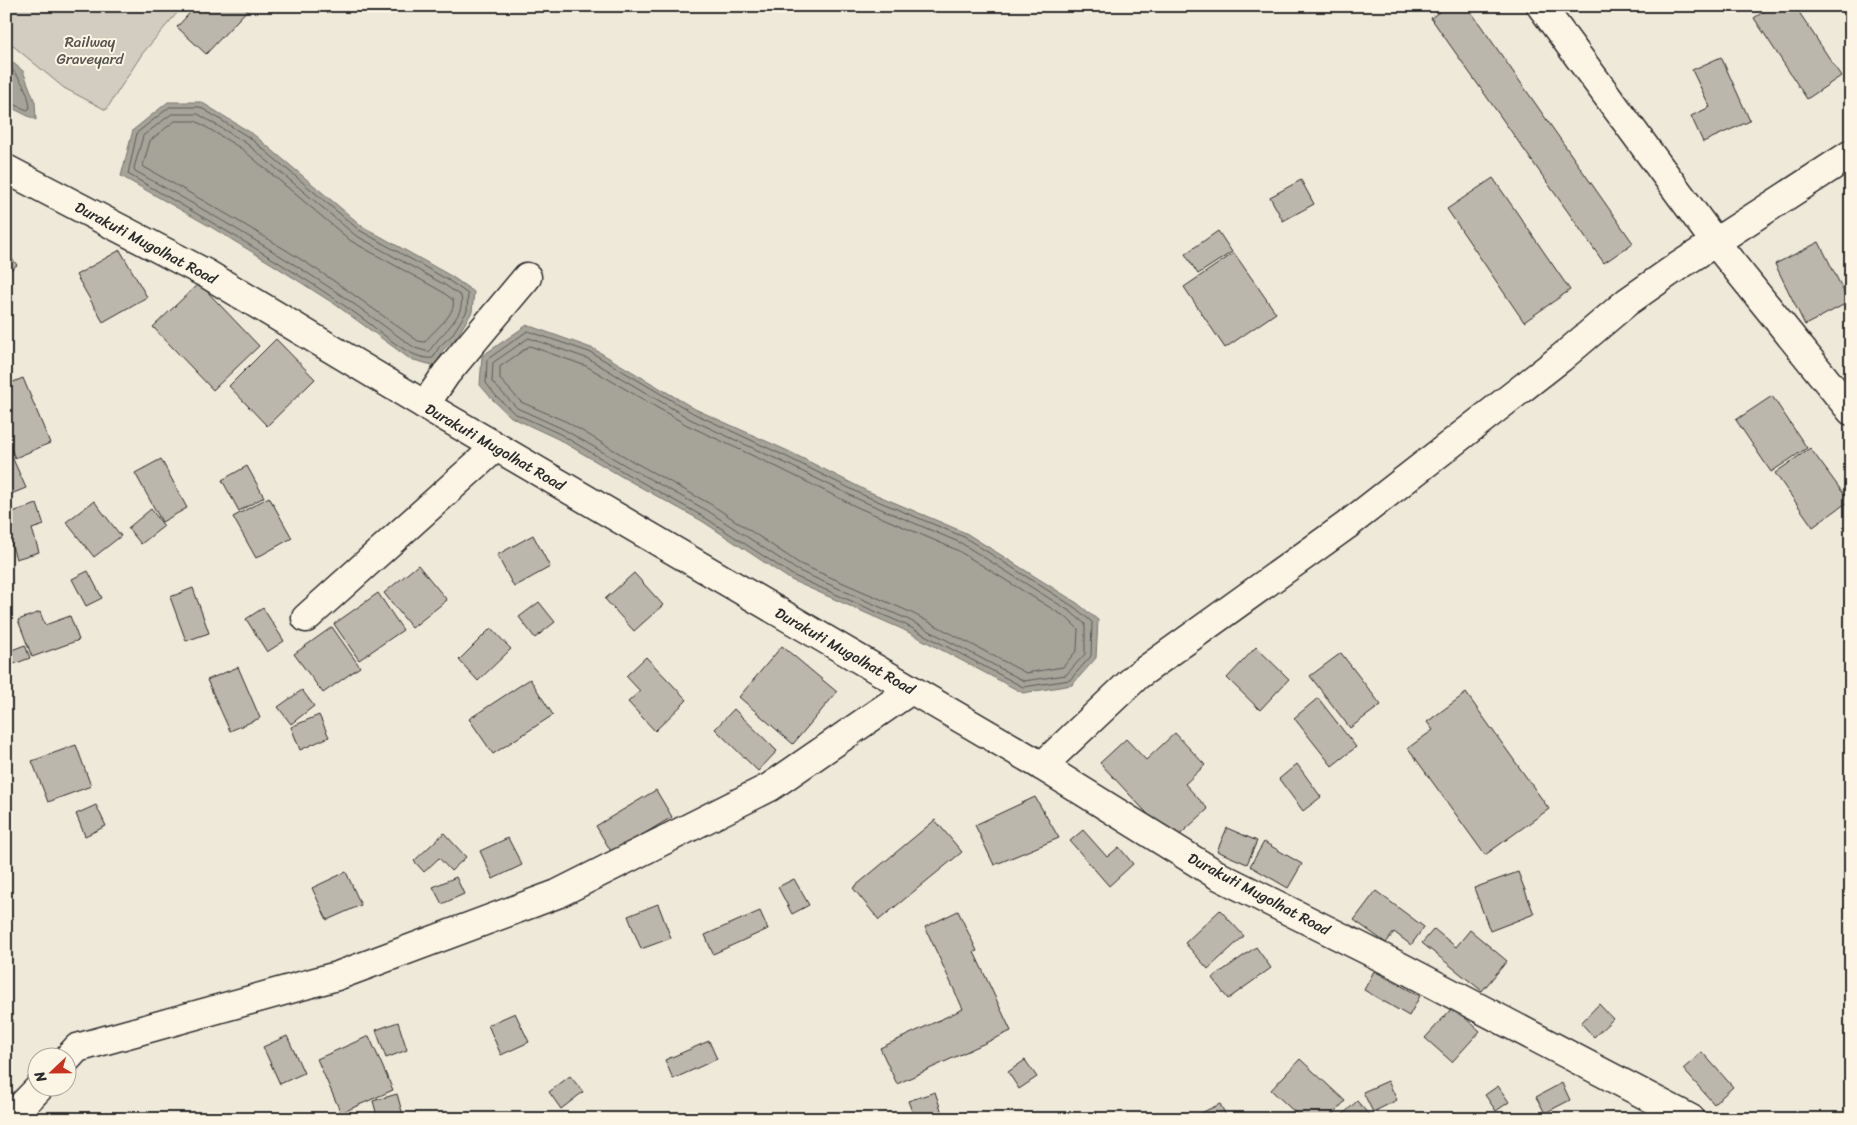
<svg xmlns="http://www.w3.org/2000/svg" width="1857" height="1125" viewBox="0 0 1857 1125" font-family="Sriracha,sans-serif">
	<rect width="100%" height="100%" fill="#efe9da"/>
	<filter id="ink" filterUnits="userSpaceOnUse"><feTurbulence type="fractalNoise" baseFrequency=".02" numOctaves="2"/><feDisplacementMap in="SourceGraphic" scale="10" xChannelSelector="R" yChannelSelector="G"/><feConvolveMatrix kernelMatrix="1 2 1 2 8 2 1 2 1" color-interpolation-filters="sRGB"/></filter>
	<g filter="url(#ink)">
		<path fill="#d2cdc0" stroke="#7e7c76" d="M6,6H183L142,54L106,110L64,88L6,40Z"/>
		<path fill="#a6a399" stroke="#75736d" d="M6,57L23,71L35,102L36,120L6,105Z
			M168,102H201L253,134L362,226L451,276L474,292L472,312L456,338L443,350L436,366L410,359L336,305L272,264L211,227L121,176L133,130Z
			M527,325L594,349L695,409L788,451L865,490L966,533L1077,603L1098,620L1096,658L1072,685L1023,693L902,629L791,580L702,521L624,478L558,439L511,417L492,399L480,385L482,356Z"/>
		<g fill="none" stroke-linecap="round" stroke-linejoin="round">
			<path stroke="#5c5b57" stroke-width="1" d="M6,64C19,75 29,91 30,108L27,110L6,101
				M170,107H200L250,138L359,230L448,280L468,294L467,311L452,335L439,347L433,358C411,361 380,331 362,318C287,264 207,220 128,174L137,133Z
				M172,114H198L246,143L355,235L445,285L461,296C466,318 438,335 429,352L415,348C390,331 366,312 341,295C274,250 205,210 135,171L134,168L143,136Z
				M175,121H196L242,149L351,241L441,291L453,300C457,315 432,331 425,342L418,341C394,324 371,307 347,290C282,245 213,206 144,167L143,165L150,141Z
				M528,331L592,353L693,413L785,456L863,495L964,537L1074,607L1092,622L1091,656L1070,680L1023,687L904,624L794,576L704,517L627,474L560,434L514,413L496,396L486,383L487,360Z
				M529,338L589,359L690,419L783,462L860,500L961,543L1071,612L1085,624V654L1066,675L1024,681L907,619L797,570L708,511L630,468L563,429L517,408L492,382L493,363Z
				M530,346L586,366L687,425L779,468L857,507L957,550L1067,618L1078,629L1077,650L1063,667L1026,673L910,612L800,564L712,505L634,462L567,422L521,402L500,379V367Z"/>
		</g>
		<path fill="#bcb7ac" stroke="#2b2b2b" d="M196,6H251L206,54L177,27Z
			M1447,6H1467L1633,243L1604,263L1431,18Z
			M1772,6H1795L1841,76L1807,99L1754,18Z
			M1721,57L1750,121L1703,142L1691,116L1710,107L1692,70Z
			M1493,178L1570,290L1524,322L1447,209Z
			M1301,180L1314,204L1283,221L1270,197Z
			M1218,231L1232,252L1198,274L1185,254Z
			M1819,242L1849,302L1805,325L1775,264Z
			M120,250L147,297L103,322L76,275Z
			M6,251L17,265L6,274Z
			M1234,253L1276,313L1225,348L1184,287Z
			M199,283L259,346L213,390L153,327Z
			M276,339L315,379L267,426L229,386Z
			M23,378L50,443L15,458L6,438V385Z
			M1772,396L1807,448L1771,472L1736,420Z
			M8,448L26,488L6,496V449Z
			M1810,448L1849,501L1813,527L1775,473Z
			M161,459L187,508L162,522L135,473Z
			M247,466L264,497L239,511L222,480Z
			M269,497L292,538L256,558L233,517Z
			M94,501L121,536L94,557L66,522Z
			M37,504L44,525L32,529L39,552L16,559L6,527V514Z
			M151,509L164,526L141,544L128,528Z
			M533,535L550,567L514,587L497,555Z
			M418,565L447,600L412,628L384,593Z
			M88,571L102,598L86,606L72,579Z
			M634,573L663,605L634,631L605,599Z
			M193,588L209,633L186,641L170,597Z
			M378,593L403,630L359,660L334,624Z
			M539,602L555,622L535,638L519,617Z
			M263,608L284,641L267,652L246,619Z
			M40,612L45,625L70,616L79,640L32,657L18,620Z
			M332,627L360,667L323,693L294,654Z
			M491,628L511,649L478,681L459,660Z
			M25,645L30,658L14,664L9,651Z
			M782,646L837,692L793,744L739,697Z
			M1256,647L1289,679L1260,710L1227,678Z
			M1341,653L1381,705L1350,728L1310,676Z
			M646,657L687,700L655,731L628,702L640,691L626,676Z
			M238,667L260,718L230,731L207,680Z
			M530,679L553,715L493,754L469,719Z
			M302,690L314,706L291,724L278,707Z
			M1466,693L1549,809L1485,855L1408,748L1433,730L1427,722Z
			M1318,698L1356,747L1332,766L1294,718Z
			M734,709L777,751L758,771L715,729Z
			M319,715L329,737L300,750L291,727Z
			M1175,733L1205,765L1185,784L1208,809L1173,841L1100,763L1126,739L1146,760Z
			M76,745L91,786L48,802L32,761Z
			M1297,764L1321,797L1303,811L1279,779Z
			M656,790L672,817L612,853L596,826Z
			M1035,797L1059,838L994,865L975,825Z
			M96,805L106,826L85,836L76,814Z
			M935,820L962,852L879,920L853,888Z
			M1227,828L1257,841L1247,864L1217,851Z
			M1083,830L1107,857L1119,847L1133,864L1109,886L1070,841Z
			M444,833L466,857L451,871L439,858L424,872L414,861Z
			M508,838L522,865L493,879L480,851Z
			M1264,842L1302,864L1288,888L1250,866Z
			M346,872L361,905L327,920L312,888Z
			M1518,872L1534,914L1490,931L1474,888Z
			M456,877L464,894L442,904L433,887Z
			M794,879L809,905L792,914L778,887Z
			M1376,891L1424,927L1411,945L1394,932L1386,943L1354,920Z
			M658,904L671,938L641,949L628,916Z
			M1220,910L1244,936L1208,969L1185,943Z
			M760,911L768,929L713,954L705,935Z
			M958,911L977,951L974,952L1011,1031L897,1084L880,1048L963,1009L925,927Z
			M1434,929L1456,947L1470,930L1507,961L1482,991L1422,943Z
			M1256,947L1271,968L1228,999L1212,978Z
			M1374,971L1420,996L1409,1016L1364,990Z
			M1599,1004L1613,1019L1594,1037L1581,1023Z
			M1453,1007L1480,1031L1452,1062L1425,1038Z
			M515,1013L529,1042L501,1055L488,1025Z
			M398,1022L407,1050L386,1058L376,1030Z
			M287,1036L304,1073L280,1084L263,1047Z
			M369,1036L393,1090L341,1113L317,1059Z
			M709,1041L717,1059L673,1079L665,1060Z
			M1702,1052L1733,1087L1714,1104L1683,1069Z
			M1300,1059L1345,1101L1329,1119H1302L1271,1090Z
			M1025,1060L1037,1077L1019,1089L1008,1072Z
			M570,1076L583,1092L561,1109L549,1092Z
			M1388,1081L1397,1100L1373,1112L1363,1092Z
			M1562,1083L1570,1100L1545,1113L1536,1097Z
			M1498,1086L1509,1102L1496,1111L1485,1095Z
			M935,1092L944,1119H915L908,1101Z
			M397,1094L403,1115L390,1119H378L373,1101Z
			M1357,1101L1371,1117L1369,1119H1338Z
			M1220,1104L1228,1119H1204L1201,1113Z"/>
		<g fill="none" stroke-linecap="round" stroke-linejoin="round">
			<g stroke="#2b2b2b" stroke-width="31">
				<path id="minor" d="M1541,6L1715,242L1851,411
					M425,405L446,374L527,277
					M306,618L496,447
					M1042,766L1137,676L1347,525L1561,358L1627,302L1674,269L1851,154
					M68,1058L77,1048L337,976L557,894L770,787L911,690
					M9,1119L39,1088"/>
			</g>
			<g stroke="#2b2b2b" stroke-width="31">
				<path id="major" d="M6,169L207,274L425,405L1042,766L1219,876L1401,967L1691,1119"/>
			</g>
			<use href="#minor" stroke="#fcf5e5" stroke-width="28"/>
			<use href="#major" stroke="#fcf5e5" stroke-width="28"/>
		</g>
	</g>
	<g text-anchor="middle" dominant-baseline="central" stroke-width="4" stroke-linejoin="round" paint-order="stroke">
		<g font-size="15" fill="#555450" stroke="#fcf5e5">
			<text x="90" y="42">Railway<tspan x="90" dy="17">Graveyard</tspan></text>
		</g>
		<g font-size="15" fill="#2b2b2b" stroke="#fcf5e5">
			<text transform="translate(146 243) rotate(28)">Durakuti Mugolhat Road</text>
			<text transform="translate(495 447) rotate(30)">Durakuti Mugolhat Road</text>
			<text transform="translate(845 651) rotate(30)">Durakuti Mugolhat Road</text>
			<text transform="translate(1259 894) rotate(28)">Durakuti Mugolhat Road</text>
		</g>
	</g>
	<rect width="1857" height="1125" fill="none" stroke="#fcf5e5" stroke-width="25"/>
	<rect x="12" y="12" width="1832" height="1100" fill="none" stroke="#2b2b2b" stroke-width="2" filter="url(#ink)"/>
	<g transform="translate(52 1072) rotate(248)"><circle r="24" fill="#fcf5e5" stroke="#a8a49b"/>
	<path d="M0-4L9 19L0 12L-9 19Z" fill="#c8321e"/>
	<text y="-8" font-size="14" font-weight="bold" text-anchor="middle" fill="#2b2b2b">N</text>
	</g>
</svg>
